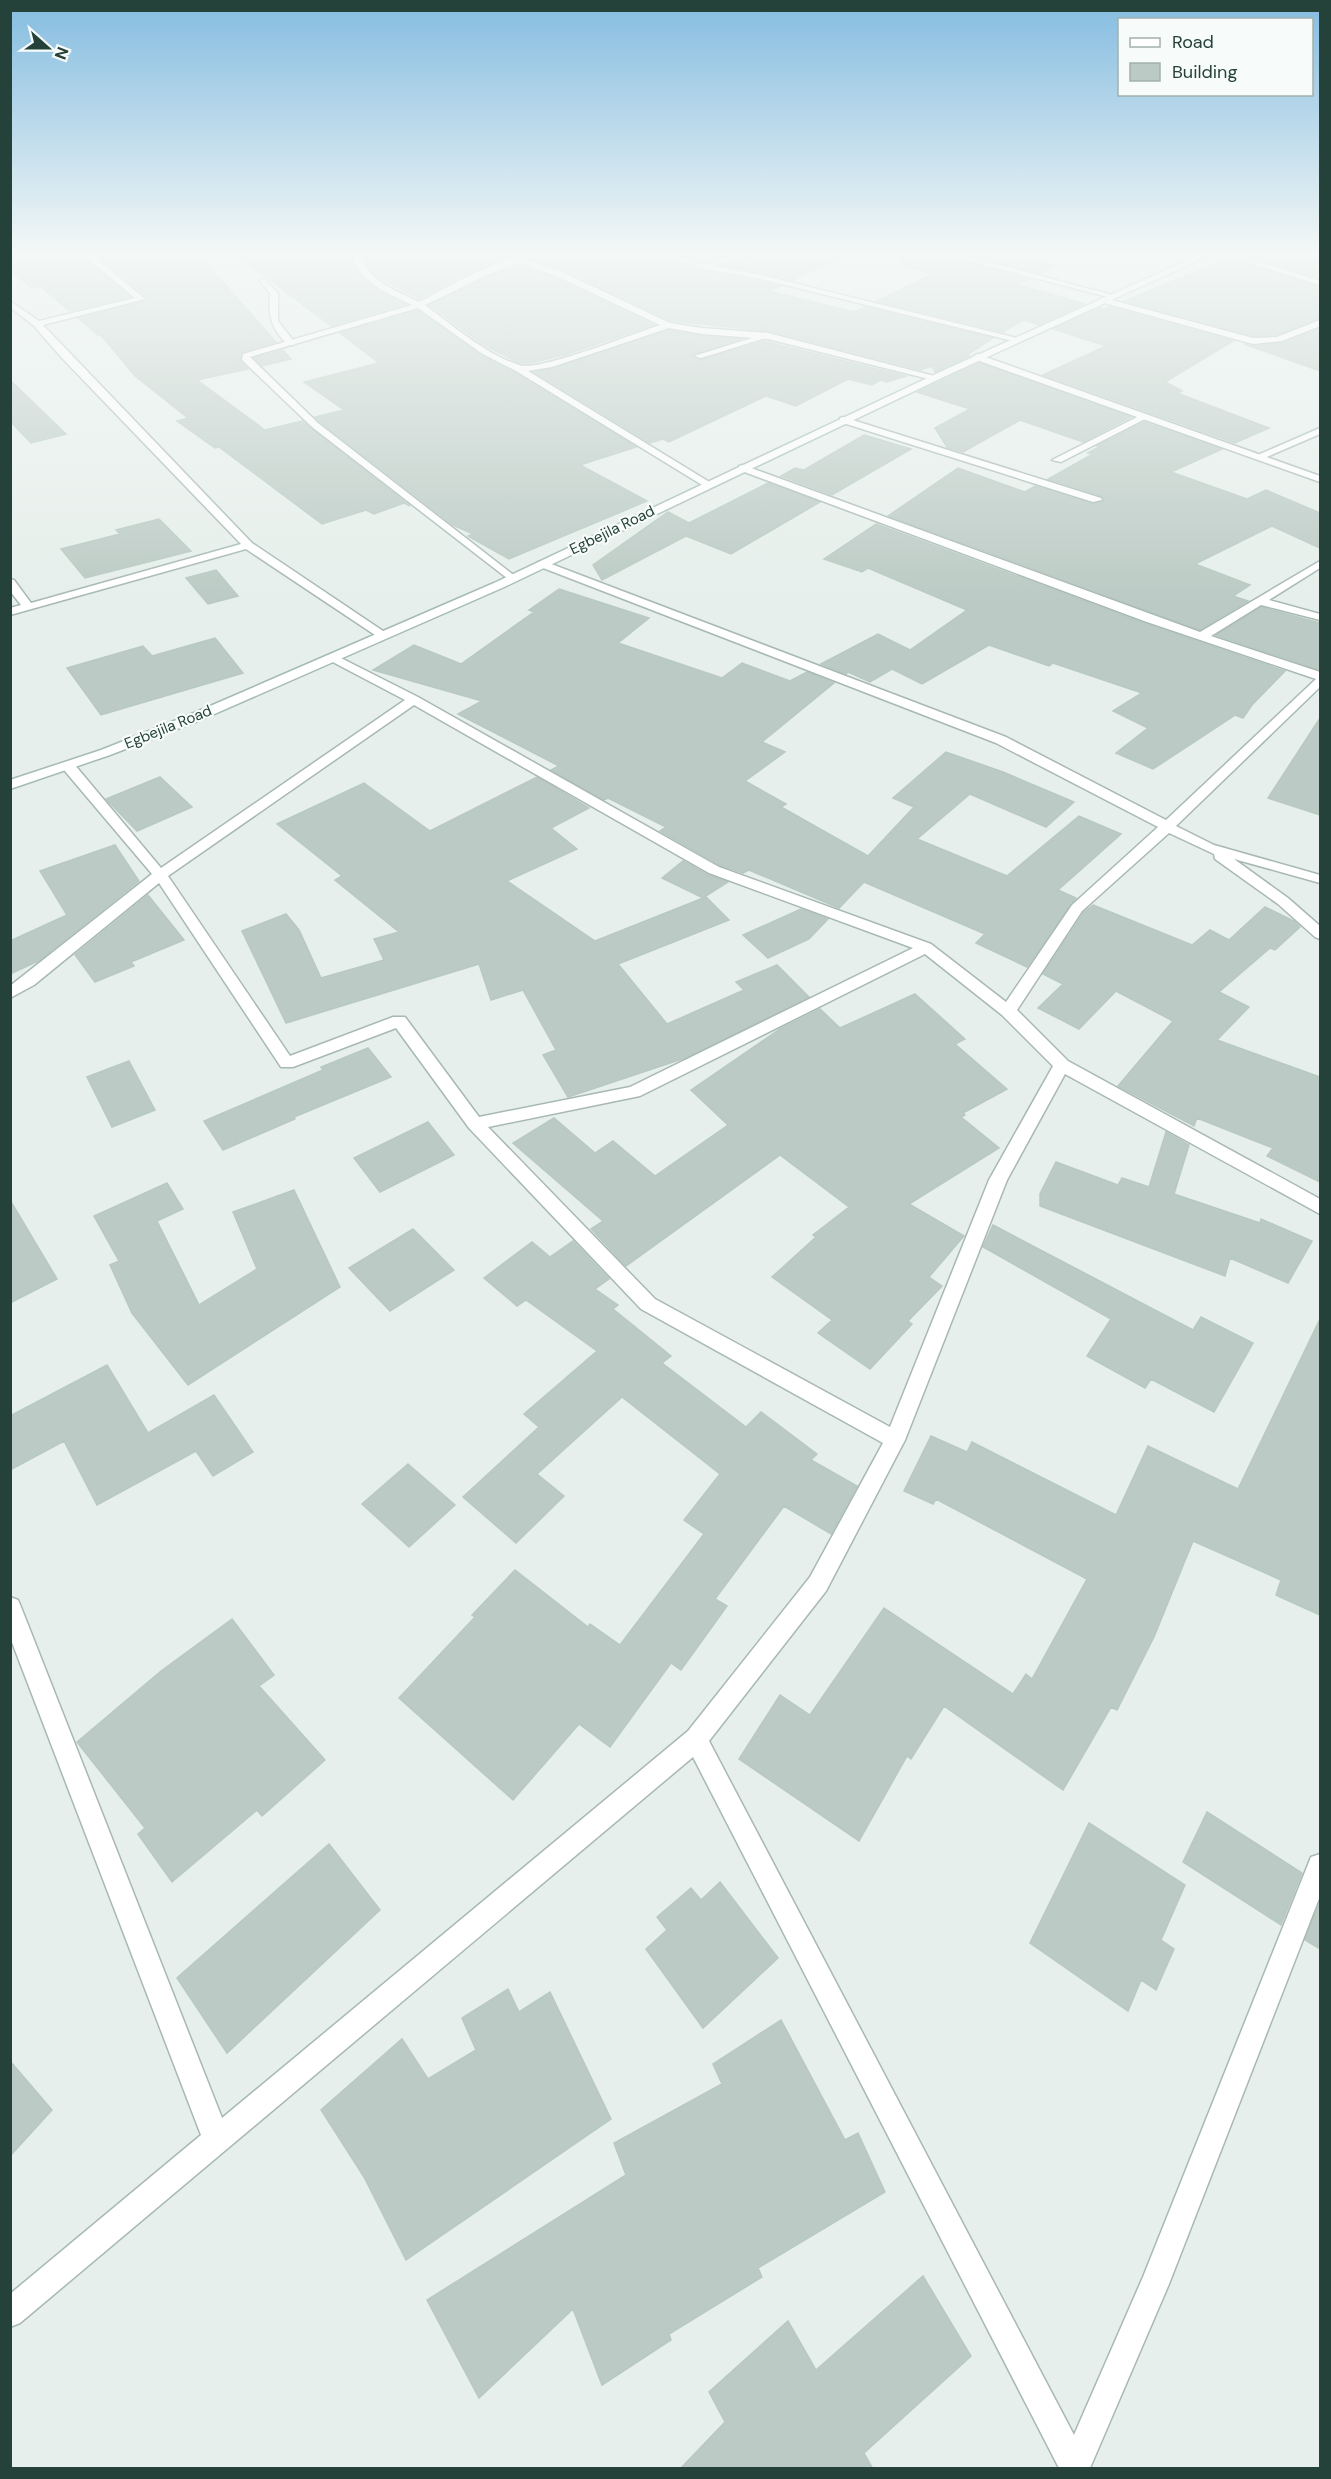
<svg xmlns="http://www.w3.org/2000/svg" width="1331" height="2479" viewBox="0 0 1331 2479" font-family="'DM Sans',sans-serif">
	<rect width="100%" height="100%" fill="#e6efeb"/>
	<path fill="#bbcac4" stroke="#b8c9c2" stroke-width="1.5" d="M10,255H81L130,297L69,311L40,286L32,288L10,270Z
		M96,255H125L129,259L156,255L166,263L200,256L276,342L242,352L240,360L248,369L197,380L265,430L302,421L410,506L404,503L374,514L366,510L322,524L219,447L215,448L177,421L188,418L135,376L101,335H98L78,318L147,300L146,297Z
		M237,255H350L354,266L366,282L406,304L331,326Z
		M363,255H518L476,270L419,299L377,277L366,263Z
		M540,255H661L704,271L780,286L769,291L854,312L865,307L993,338L967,355L970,356L935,372L932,366L921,370L769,331L671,321L563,270L533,260Z
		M678,255H721L724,256L702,262Z
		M754,255H848L792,280L722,265L736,260L753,266Z
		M901,255H944L1029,279L1016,284L1085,304L1039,325L1024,320L1003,332L877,301L932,274L900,265Z
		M971,255H1017L1056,266L1040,274Z
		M1247,255H1320V279Z
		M1229,258L1320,287V318L1277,335L1253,336L1124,301Z
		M520,265L555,278L654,325L565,355L530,363H519L484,345L429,305L490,276Z
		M1110,307L1233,341L1165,382L1182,391L1177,393L1269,428L1235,443L1043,375L1106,346L1053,329L1099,308L1104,309Z
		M418,310L480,355L515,373L636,447L580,465L647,501L509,559L468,536L473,534L453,525L319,421L315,417L344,410L304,382L379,363L340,333Z
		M1320,328V371L1244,344L1253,346L1282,343Z
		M669,330L702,336L741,339L692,355L693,358L700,360L764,341L906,376L887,382L880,380L872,385L848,379L796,406L766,396L669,442L663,439L650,443L534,372L553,369Z
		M283,350L291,359L262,366L254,358Z
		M979,363L1131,417L1083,442L1020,420L963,452L947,447L935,428L970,409L917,392Z
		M10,380L66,434L31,443L10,421Z
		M1144,422L1222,449L1171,472L1247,499L1266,490L1320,513V548L1272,526L1195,564L1250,585L1233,596L1248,601L1200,630L888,516L958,468L1025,492L1035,486L1092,504L1102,502L1104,499L1102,496L1048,479L1093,454L1088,453L1099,447L1097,446Z
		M864,435L911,449L832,495L781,476L795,468L804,470Z
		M768,483L820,502L731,554L686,536L602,580L593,565L668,512L689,523Z
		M159,519L191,551L85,578L61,549L120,534L116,530Z
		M876,524L1143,623L1285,671L1252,705L1243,718L1235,715L1153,769L1116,753L1148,728L1113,711L1142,693L1053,663L1049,666L989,645L922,684L892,669L870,682L848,672L846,674L821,664L878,634L910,650L967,610L868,568L862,572L824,559Z
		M216,570L238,596L208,604L186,578Z
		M559,589L649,618L618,643L722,678L742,663L790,681L807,672L834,683L762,742L785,752L745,781L786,804L781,807L868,856L914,807L893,798L946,752L1003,772L1074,802L1046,827L970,794L917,839L1007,876L1079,816L1121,834L1058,890L1076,898L1027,967L976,943L985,934L864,882L839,908L749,870L743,873L720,865L660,831L666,827L608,798L604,800L551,770L559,766L458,714L482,701L373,670L414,645L461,664L534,612L529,610Z
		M1261,607L1320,623V670L1216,635Z
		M215,638L243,673L101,715L67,668L143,646L152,656Z
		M1320,718V815L1268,798Z
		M160,777L192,807L137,831L106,799Z
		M537,777L589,808L551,828L577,849L507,881L595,941L706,897L729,920L618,964L667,1024L744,990L736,982L777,965L809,997L685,1058L568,1097L543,1055L556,1050L523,990L491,1000L479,964L286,1023L242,931L286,914L299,930L321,978L384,960L374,939L399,932L335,880L342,876L277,824L364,783L430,831Z
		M115,845L139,881L38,961L10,974V941L67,915L40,871Z
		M683,861L708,875L728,882L703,898L662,878Z
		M148,895L184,940L131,962L134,966L95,982L75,955Z
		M1093,905L1192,945L1210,930L1229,940L1265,907L1294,921L1300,927L1275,950L1270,948L1219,992L1249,1007L1217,1040L1320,1077V1182L1267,1156L1273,1148L1197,1118L1194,1126L1118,1086L1173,1021L1116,991L1079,1029L1038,1008L1063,984L1043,974L1084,912Z
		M801,909L828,919L809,939L768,958L743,935Z
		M915,994L965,1039L955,1044L1007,1089L963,1113L965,1115L961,1117L999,1148L909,1204L964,1236L929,1277L942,1286L908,1321L912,1324L870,1369L818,1333L832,1320L772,1277L816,1237L813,1235L849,1207L780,1155L626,1266L591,1229L603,1221L513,1143L554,1118L595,1153L613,1141L655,1176L728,1125L691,1090L780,1029L820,1009L840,1028Z
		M368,1048L391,1077L294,1117L295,1119L223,1150L204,1121L323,1070L321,1067Z
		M129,1061L155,1110L112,1127L87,1077Z
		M428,1122L454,1155L380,1192L354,1158Z
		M1166,1132L1189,1145L1174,1194L1260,1223L1261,1219L1312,1241L1288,1283L1230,1258L1225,1276L1040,1206V1194L1056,1162L1118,1185L1122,1178L1149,1187Z
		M167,1183L183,1209L157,1221L199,1305L257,1269L233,1212L294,1190L340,1287L188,1385L132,1313L110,1265L119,1261L94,1216Z
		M10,1200L57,1279L10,1303Z
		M993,1225L1193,1330L1201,1317L1253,1343L1214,1412L1151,1379L1145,1388L1087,1356L1111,1319L983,1247Z
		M413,1229L454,1270L390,1311L349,1268Z
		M573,1241L609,1279L595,1289L618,1305L613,1309L671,1356L662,1363L746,1427L761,1412L817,1454L811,1460L857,1486L831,1534L784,1506L715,1599L727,1606L681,1670L671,1663L610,1747L579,1724L513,1800L399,1698L475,1617L472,1615L515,1570L588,1627L590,1624L620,1645L704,1534L684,1520L720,1474L622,1397L537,1474L564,1496L516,1543L463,1497L539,1427L524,1414L597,1351L526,1300L517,1306L484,1278L532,1242L550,1257Z
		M1320,1319V1615L1276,1595L1281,1580L1193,1541L1154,1637L1117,1710L1111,1707L1063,1790L944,1706L911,1759L907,1756L859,1841L739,1759L780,1695L810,1715L884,1608L1013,1694L1026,1674L1032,1679L1087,1579L936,1499L933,1504L904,1491L931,1436L967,1452L972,1442L1116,1515L1148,1446L1238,1489Z
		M107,1365L148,1433L214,1395L253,1452L213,1476L196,1451L97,1505L64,1441L10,1470V1416Z
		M408,1464L455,1505L409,1547L362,1504Z
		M232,1619L274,1675L259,1686L325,1760L262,1816L257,1810L172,1882L138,1834L145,1828L77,1742L161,1671Z
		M1207,1812L1302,1873L1281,1925L1183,1862Z
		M1089,1823L1185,1885L1161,1940L1174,1949L1156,1990L1141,1980L1128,2011L1030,1943Z
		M329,1844L380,1910L227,2053L177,1978Z
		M720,1882L778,1958L703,2028L646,1949L667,1930L657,1917L691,1888L701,1900Z
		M1320,1901V1949L1305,1940Z
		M508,1989L519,2012L550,1992L611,2119L406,2260L364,2177L321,2110L402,2039L428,2079L476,2050L462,2018Z
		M781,2020L845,2140L858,2133L885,2192L758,2268L762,2277L669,2334L671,2340L602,2385L573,2309L479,2398L427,2300L626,2175L614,2143L722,2084L713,2064Z
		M10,2061L52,2110L10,2156Z
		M923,2276L971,2356L864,2453L873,2469H680L725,2422L709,2392L788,2321L816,2370Z"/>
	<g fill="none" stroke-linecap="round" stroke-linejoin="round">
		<g stroke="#a8b8b2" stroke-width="3">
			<path id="lane" d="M264,279L278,293V321L295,343L294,345H288C271,329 268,316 270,293L260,281Z
				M765,334L772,336L701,358L694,356Z
				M1143,414L1151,416L1061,462L1052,460Z
				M1320,428V434L1262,459L1253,457Z"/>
		</g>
		<g stroke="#a8b8b2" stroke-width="3">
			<path id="street" d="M83,255H92L145,299L43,325L252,543L386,633V637H378L246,549L10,615V608L21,605L10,591V579L14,580L31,603L241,544L61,357L34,326L10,307V301L39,321L135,298Z
				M352,255H360C367,281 397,291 419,302C453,285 500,255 538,255L527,260L562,272L670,323L702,328L768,333L938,377L933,380L768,339L702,334L669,328L552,367L528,371L711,483L712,485L707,488L516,371L481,353L418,308L250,357L318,423L516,577L518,579L512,582L312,427L242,360L243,354L412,305C388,293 359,283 352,255ZM520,263L556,276L660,325C635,333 539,372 519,365C487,355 452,325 425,305L489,274Z
				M663,255C677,255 696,265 706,264C719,262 730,255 744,255L714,266L761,275L1021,339L1017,342L761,279L705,269Z
				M946,255H961L1116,296L1112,298Z
				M1226,255H1239L1320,281V285Z
				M1104,298L1253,338L1277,337L1320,320V326L1282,341L1253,344L1101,302V298Z
				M977,354L1320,476V482L974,359L973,357Z
				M843,417L1101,498L1102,500L1093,502L840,422V418Z
				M743,465L1200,632L1320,561V568L1269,600L1320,614V620L1261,605L1211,636L1320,672V687L1176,826L1214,845L1320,875V883L1234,859L1288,898L1320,926V939L1315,937L1278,904L1215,859L1214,854L1169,833L1082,911L1017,1010L1068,1061L1320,1199V1214L1065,1074L1007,1180L905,1440L826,1591L709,1741L1074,2435L1143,2277L1311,1857L1320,1854V1896L1169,2284L1090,2468H1059L693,1757L20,2323L10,2327V2294L201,2135L10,1637V1597L18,1600L21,1607L222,2118L688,1731L810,1577L883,1443L641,1309L469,1128L396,1028L293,1067H281L159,883L34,985L10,998V986L152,874L64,770L62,767L64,764H74L161,868L405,700L327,659L333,655L337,656L418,697L719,867L931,944L1006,1002L1072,905L1158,827L996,743L538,566V562H546L1006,737L1166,820L1316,679L1144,621L739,470V466ZM414,705L709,873L913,948L630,1087L479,1117L405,1017H393L290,1056L168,876ZM925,954L1002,1015L1053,1066L989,1180L890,1427L655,1299L488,1127L640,1096Z"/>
		</g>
		<g stroke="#a4bbb3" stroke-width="3">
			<path id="secondary" d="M1199,255H1210L948,375L502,588L203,719L110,755L10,789V780L101,750L194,713L494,583L942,371Z"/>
		</g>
		<use href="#lane" fill="#fff" fill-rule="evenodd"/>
		<use href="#street" fill="#fff" fill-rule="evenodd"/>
		<use href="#secondary" fill="#fff" fill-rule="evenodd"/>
	</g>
	<linearGradient id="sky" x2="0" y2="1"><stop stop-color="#84bce0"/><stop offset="0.42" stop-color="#f4f8f6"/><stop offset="1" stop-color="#f4f8f6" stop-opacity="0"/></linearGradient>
	<rect width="1331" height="602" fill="url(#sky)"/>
	<g text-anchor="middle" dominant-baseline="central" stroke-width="4.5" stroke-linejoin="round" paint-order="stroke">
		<g font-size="15" fill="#24423a" stroke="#f7fbf9">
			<text transform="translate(612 530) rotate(-26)">Egbejila Road</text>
			<text transform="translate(168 727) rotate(-22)">Egbejila Road</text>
		</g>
	</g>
	<rect width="1331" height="2479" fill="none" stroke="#24423a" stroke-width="24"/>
	<rect x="1118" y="18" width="195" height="78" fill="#f7fbf9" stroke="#a3b1ad" stroke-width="1.5"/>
	<rect x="1130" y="38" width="30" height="9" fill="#ffffff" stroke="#a3b1ad" stroke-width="1.5"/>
	<text x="1172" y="48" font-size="18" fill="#24423a">Road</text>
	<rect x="1130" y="63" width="30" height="18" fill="#bbcac4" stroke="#a3b1ad" stroke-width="1.5"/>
	<text x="1172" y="78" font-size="18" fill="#24423a">Building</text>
	<g transform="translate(48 48) rotate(111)" stroke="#f7fbf9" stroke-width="4.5" paint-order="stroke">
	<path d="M0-4.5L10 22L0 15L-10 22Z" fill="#24423a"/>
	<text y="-9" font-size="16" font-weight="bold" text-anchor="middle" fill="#24423a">N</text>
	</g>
</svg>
